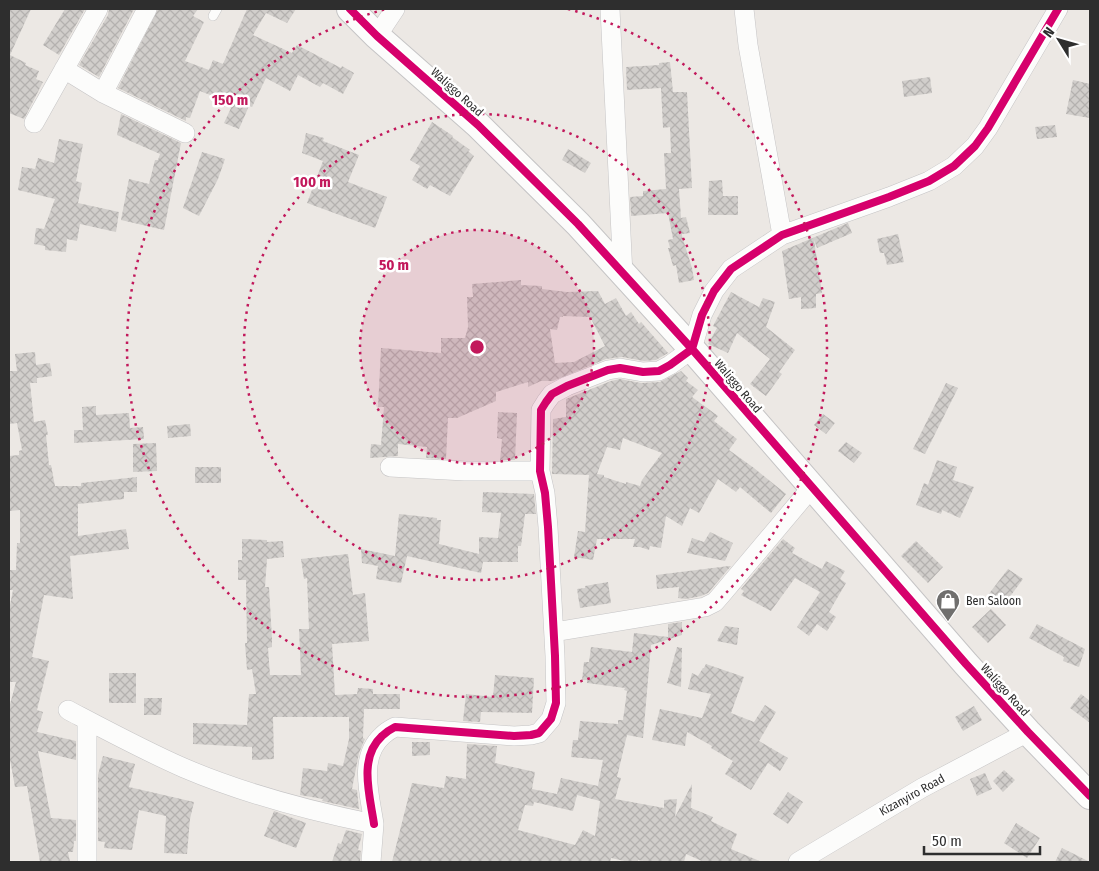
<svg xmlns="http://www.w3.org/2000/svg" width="1099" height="871" viewBox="0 0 1099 871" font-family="'Fira Sans Condensed',sans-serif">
	<defs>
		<pattern id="building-cross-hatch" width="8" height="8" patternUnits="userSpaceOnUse" patternTransform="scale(1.25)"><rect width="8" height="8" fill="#d1cecb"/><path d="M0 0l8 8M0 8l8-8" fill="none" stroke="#b4b1af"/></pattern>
	</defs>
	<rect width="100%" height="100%" fill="#ece8e4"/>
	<path fill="url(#building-cross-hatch)" fill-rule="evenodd" d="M9,9H31L10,55L26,63L25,65L39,71L36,79L43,82L24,119L9,113Z
		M65,9H85L59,55L43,45Z
		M109,9H134L99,77L79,65L108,15Z
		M158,9H198L193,16L204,22L185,61L209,70L213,60L223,64L247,9H296L287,23L266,13L253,35L292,53L297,45L341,68L342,66L354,73L343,94L323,83L320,87L298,75L290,91L266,78L252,107L249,106L239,129L224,123L231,108L222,103L223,100L200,91L190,118L186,117V121L118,88Z
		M670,62L673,92H687L692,188L679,189L681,218L686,217L690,233L682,234V236L692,268L694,280L679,283L676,265L673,266L668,248H670L668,240L673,239L668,213L631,216L630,197L643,196V191L666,189L664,153H671L670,127L663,128L661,88L627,90L626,67L659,65V63Z
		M930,77L932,93L904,97L902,81Z
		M1073,80L1090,84V118L1066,114Z
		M121,114L181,143L164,230L121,220L129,179L149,184L155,160H158L160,154L117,135Z
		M432,122L453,136L452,137L470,150L468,151L474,156L450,196L430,185L427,189L412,180L420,166L410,160Z
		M1055,125L1057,137L1037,139L1035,127Z
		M306,133L324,138L323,141L359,155L348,182L387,197L375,228L307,203L323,161L302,153Z
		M59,139L83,144L76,181L82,183L78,203L119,212L116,232L80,224L77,241L67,239L66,252L45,250V246L34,244L36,228L44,229L55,199L18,190L22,167L35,169L38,158L54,163Z
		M568,149L591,163L585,173L562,160Z
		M202,152L225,159L218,179L199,216L183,208Z
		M722,180L723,196H738V215H708L709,181Z
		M848,223L852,233L817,248L814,240L822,293L816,294V308L801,309V297L789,299L782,251Z
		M898,234L904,262L887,265L884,253H880L877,239Z
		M521,280V285L542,286V289L567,292L598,291L605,304L616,298L626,316L631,312L639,324L641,322L668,353L656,360L644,361L622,357L606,359L553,381H541L528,387V382L496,392V401L457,418H448L446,459L426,458L427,447L398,444V456L370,458L371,444L381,445L384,407H378L381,348L441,353V338H465L468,327L467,297H473L472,284ZM563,316L590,317L605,346L574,362L555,363L550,329L557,330L560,317H563Z
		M731,292L759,307L763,298L775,302L766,327L795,350L779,372L782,374L766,396L750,384L770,359L737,333L728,353L708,344L717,328L713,326Z
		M35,352L36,365L50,363L52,376L37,378V383H30L34,422L45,420L48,435H46L49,465H51L55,486H81V483L137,477V492H124V499L78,504V536L126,529L129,549L70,556L73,599L44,595L32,657L49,661L37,710L43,712L37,732L76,741V760L38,751L51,818L76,820V841H74L73,852H68L70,862H40L27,786L15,787L9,754V708L16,682H9V610L13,590H9V570H16L17,543H20V510L9,511V456L19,455V451L22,450L17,423L9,424V371H17L15,354Z
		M681,371L688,378L686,381L698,390L692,397L718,416L714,421L737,439L729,450L754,468L786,494L771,513L740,487L736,492L718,479L699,513L690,508L682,526L666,516L661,548L650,546L649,550L640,547H633L635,539H597L593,560L574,557L578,531L585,532L589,475L552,474L553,419L566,417V399L611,381L620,379L641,383L660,382ZM623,438L662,453L642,480L640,486L626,482V484L604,477V475L597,474L607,447L620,450Z
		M946,383L958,388L925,454L913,449Z
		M96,406V415L129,413L130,428L143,427L144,439L74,443V430H83L82,407Z
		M498,412L517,413L515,460H500L502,439L497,438Z
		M823,414L835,423L826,434L814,425Z
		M190,424L191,436L168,438L167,426Z
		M846,442L862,453L854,463L838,451Z
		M156,443L157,471L133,472V444Z
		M937,460L957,467L953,480L974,487L960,518L942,510L941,514L916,505L924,483L928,485Z
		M195,467H221V483H195Z
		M483,492L534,494L536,514H525L521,546H518V562H483L481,573L407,556L401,583L376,579L378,566L362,563L361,549L395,556L399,514L437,518V520H441L439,544L479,554V537L498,538L501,513L482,512Z
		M710,532L733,543L725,561L687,553L692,538L704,542Z
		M242,539L267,540V542L283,541L284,557L267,559L265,587H269L272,639V647L268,648L270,675H301L299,629H309L307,578L304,579L301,559L348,554L353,595L365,593L369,641L332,644L335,695L357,694L358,688L373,689V694H400V709H364L363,738L365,739L359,753L352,789L357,790L359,809L322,801L323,799L300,795L303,768L327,771L328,763L343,766L349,739V717H273L274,759L252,760V747L193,744V723L247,725L249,694H256L252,669L247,670L245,643H247L246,580H238V560H242Z
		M783,539L795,548L792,553L822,569L826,561L845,571L840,579L846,583L829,612L836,617L827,631L817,624L809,636L797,627L820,592L795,578L771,611L741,595L744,591L741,589Z
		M916,541L943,567L928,583L901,556Z
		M729,566H731L708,593L701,596L686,599L678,598L679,587L657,589L656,575Z
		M1008,569L1023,579L1003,606L988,595Z
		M608,582L611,603L580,608L577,589L585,588V586Z
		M991,609L1006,625L988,643L972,627Z
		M682,622V635L651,645L643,738L627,735L617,777L621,778L615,799L664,808V800L677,799L675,817L692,784L691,808L713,817L711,821L737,834L731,849L762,862H704L686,854L684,862H649L638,860V862H629L611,858L610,862H392L412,783L444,788L446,776L466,779L467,744L497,746L495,763L535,772L532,789L557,794L561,778L598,786L603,760L571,757L573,740H578L580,721L618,724V720H623L627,691L624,690L625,688L587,683V680H582L584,662H589L591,647L632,652L634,633L668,637V624ZM577,795L600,801L595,836L583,830L575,845L518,830L525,805L533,806L534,802L573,811Z
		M1037,624L1085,649L1079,667L1063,661L1064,657L1029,638Z
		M725,626L739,628L737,645L717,641Z
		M677,647L682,648L681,687L667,683Z
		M706,664L744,677L731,713L754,722L765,705L776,712L759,741L788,758L780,771L768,763L751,790L725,774L733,761L711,748L712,746L687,732L685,746L652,740L660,709L702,718L711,694L688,689L692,673L698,676L703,668H704Z
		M109,673H136V703H109Z
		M495,675L534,678L532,713L481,712L480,722L463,721L466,694L493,697Z
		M1081,694L1090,701V723L1070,708Z
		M144,698H162L161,715H144Z
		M974,706L982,720L963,731L955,717Z
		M412,742H430V755L412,756Z
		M103,756L135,764L129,787L194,802L190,819L187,854L164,853L166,816L139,810L132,850L104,848L105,842L98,841V775Z
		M1004,770L1015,780L1003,792L993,781Z
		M985,773L992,789L977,796L970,779Z
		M788,792L803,802L788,824L773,814Z
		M274,811L306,823L296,848L264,836Z
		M1016,823L1040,838L1027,858L1004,843Z
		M346,830L362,834L358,850L361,851L360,862H332L338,843L341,844Z
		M1062,848L1090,862H1055Z"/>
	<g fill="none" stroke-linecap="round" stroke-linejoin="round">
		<g stroke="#c5c4c5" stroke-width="10">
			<path id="lane" d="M213,16L217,9"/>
		</g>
		<g stroke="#c5c4c5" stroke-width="20">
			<path id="street" d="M610,9L623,275
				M744,9L748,45L782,235
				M377,36L395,9
				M64,69L103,93L185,133
				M103,93L147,9
				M34,123L98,9
				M390,467L465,471H540
				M554,632L705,607L715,602L722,594L812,487
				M68,710C106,730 145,751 184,768C245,794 310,811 374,824L371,862
				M87,720V861
				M374,824C370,796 358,758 382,736C386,732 391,729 395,727L514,736L531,735L539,733L551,719L556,703L555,656L548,527L545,493L540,471L541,410L546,402L552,394L567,386L608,370L620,368L643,372L659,371L670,365L692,349L702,315L714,291L731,269L782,235L889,197L929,181L954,166L975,146L988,128L1058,9
				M798,862L922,788L1028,732"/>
		</g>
		<g stroke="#c5c4c5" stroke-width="28">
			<path id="secondary" d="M350,9L377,36L478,125L578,224L692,349L966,664L1028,732L1090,796"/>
		</g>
		<use href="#lane" stroke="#fcfcfb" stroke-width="9"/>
		<use href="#street" stroke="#fcfcfb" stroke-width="19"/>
		<use href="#secondary" stroke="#fcfcfb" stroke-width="26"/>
		<g stroke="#fff" stroke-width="11">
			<path id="cycleway" d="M350,9L377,36L478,125L578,224L692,349L966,664L1028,732L1090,796
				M374,824C370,796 358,758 382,736C386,732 391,729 395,727L514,736L531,735L539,733L551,719L556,703L555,656L548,527L545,493L540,471L541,410L546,402L552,394L567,386L608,370L620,368L643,372L659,371L670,365L692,349L702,315L714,291L731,269L782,235L889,197L929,181L954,166L975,146L988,128L1058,9"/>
		</g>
		<use href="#cycleway" stroke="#d6006c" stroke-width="8"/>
	</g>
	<circle cx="477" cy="347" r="117" fill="#c2185b" fill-opacity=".12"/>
	<g fill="none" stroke="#c2185b" stroke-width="2.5" stroke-dasharray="2.5 5">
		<circle cx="477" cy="347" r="117"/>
		<circle cx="477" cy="347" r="233"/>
		<path d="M568 9A350 350 0 1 1 386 9"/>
	</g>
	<defs>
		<g id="shop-pin" transform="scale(1.25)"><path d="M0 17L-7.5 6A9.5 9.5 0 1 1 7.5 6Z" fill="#706f6e" stroke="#fff"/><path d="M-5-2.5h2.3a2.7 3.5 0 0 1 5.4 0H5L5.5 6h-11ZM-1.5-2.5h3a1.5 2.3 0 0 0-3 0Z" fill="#fff"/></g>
	</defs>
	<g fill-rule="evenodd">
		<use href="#shop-pin" x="948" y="601"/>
	</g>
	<g text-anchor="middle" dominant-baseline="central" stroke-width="5" stroke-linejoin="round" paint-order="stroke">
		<g font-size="12" fill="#2e2e2e" stroke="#fff">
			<text transform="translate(457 92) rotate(42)">Waliggo Road</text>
			<text transform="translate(738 386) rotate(50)">Waliggo Road</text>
			<text transform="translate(1005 690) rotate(48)">Waliggo Road</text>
			<text transform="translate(912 795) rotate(-29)">Kizanyiro Road</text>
		</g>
		<g font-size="12" fill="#2e2e2e" stroke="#fff" text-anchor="start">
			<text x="966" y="601">Ben Saloon</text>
		</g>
	</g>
	<circle cx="477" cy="347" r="8" fill="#c2185b" stroke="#fff" stroke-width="2.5"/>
	<g font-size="15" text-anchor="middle" font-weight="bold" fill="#c2185b" stroke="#fff" stroke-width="5" stroke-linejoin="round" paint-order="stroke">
		<text x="230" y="105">150 m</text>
		<text x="312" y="187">100 m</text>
		<text x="394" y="270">50 m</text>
	</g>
	<rect width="1099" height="871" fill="none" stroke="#2e2e2e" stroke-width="20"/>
	<g transform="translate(1059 40) rotate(307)" stroke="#ffffff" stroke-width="4" paint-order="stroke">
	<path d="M0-4L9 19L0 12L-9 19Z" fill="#2e2e2e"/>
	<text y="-8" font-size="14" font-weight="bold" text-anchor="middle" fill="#2e2e2e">N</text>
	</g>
	<path d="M924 846v8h116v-8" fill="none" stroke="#2e2e2e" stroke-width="2.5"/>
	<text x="932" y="846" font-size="15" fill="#2e2e2e" stroke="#ffffff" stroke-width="4" paint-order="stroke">50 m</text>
</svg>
